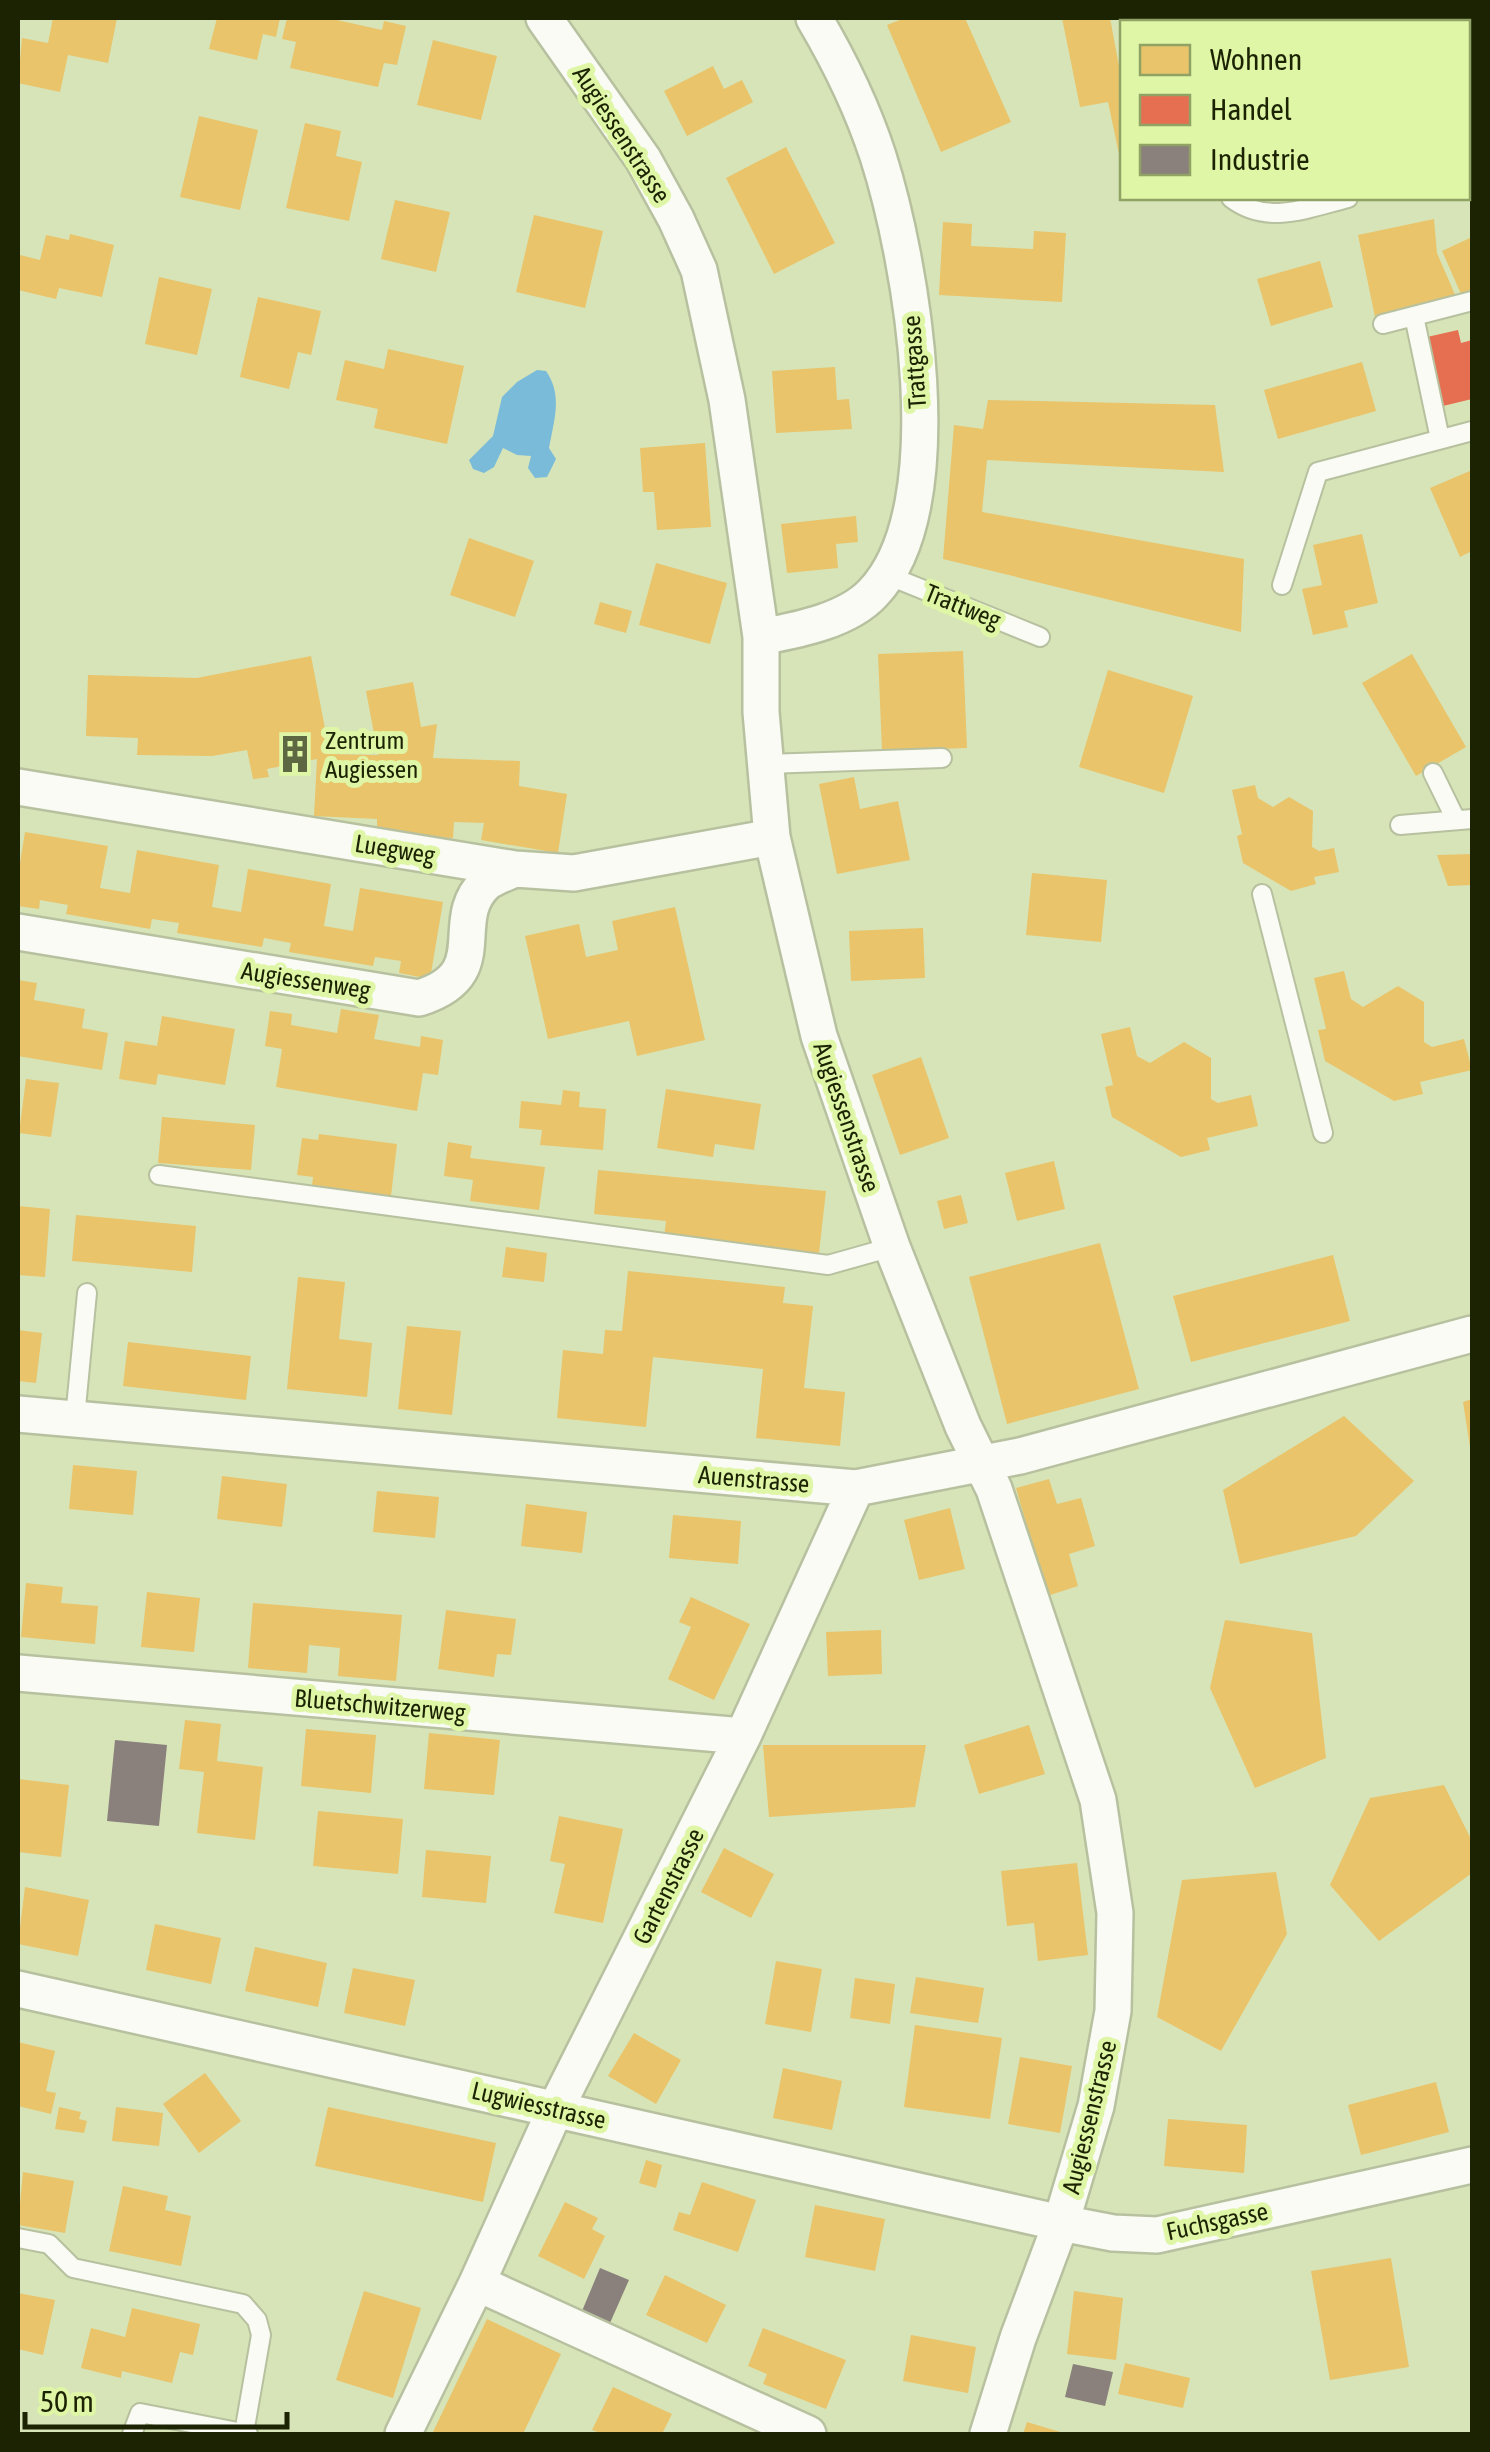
<svg xmlns="http://www.w3.org/2000/svg" width="1490" height="2452" viewBox="0 0 1490 2452" font-family="'Asap Condensed',sans-serif">
	<rect width="100%" height="100%" fill="#d7e4b8"/>
	<path fill="#7abbd9" d="M537,370L546,371C563,395 554,420 549,448L556,459L547,477L535,478L528,468L531,456L517,455L503,448L494,467L484,473L473,469L469,460L493,436L502,397L517,382Z"/>
	<path fill="#e9c46a" d="M53,18H117L108,63L68,55L60,92L18,83L22,38L48,43Z
		M217,18H280L276,37L263,34L257,60L209,49Z
		M287,18H328L382,30L384,21L406,26L397,65L384,63L378,87L290,68L296,42L282,39Z
		M905,18H965L1011,122L941,152L887,25Z
		M1062,18H1110L1122,82V153L1119,154L1108,102L1080,107Z
		M433,40L497,56L481,120L417,105Z
		M713,66L724,89L742,80L753,102L687,136L664,91Z
		M199,116L258,130L240,210L180,197Z
		M305,123L341,131L336,156L362,162L349,221L286,208Z
		M786,147L835,243L774,274L726,178Z
		M395,200L450,212L436,272L381,259Z
		M534,215L603,231L585,308L516,292Z
		M1434,219L1437,253L1456,297L1375,317L1358,235Z
		M943,222L972,224L971,246L1033,249L1034,231L1066,233L1062,302L939,295Z
		M70,234L114,245L102,297L59,288L56,299L18,290L20,255L40,260L46,235L69,240Z
		M1472,237V289L1461,294L1442,251Z
		M1320,261L1333,307L1271,326L1257,279Z
		M159,277L212,289L197,355L145,344Z
		M258,297L321,311L311,355L298,352L289,389L240,377Z
		M388,349L464,366L447,444L374,428L378,409L336,400L345,360L384,369Z
		M1362,362L1376,411L1278,439L1264,390Z
		M835,367L837,400L849,399L852,429L776,433L772,371Z
		M988,400L1215,405L1224,472L987,460L982,512L1244,559L1241,632L943,559L954,425L983,429Z
		M705,443L711,527L657,530L654,492H643L640,448Z
		M1472,470V551L1460,557L1430,488Z
		M856,516L858,542L836,544L838,568L787,573L781,524Z
		M1362,534L1378,603L1344,611L1348,627L1313,635L1302,589L1322,585L1313,545Z
		M469,538L534,561L515,617L450,595Z
		M656,563L727,583L710,644L639,625Z
		M600,602L632,611L626,633L594,624Z
		M963,651L967,748L882,751L878,654Z
		M1412,654L1466,747L1416,776L1362,683Z
		M311,656L330,754L378,755L366,691L413,682L421,727L437,724L433,758L520,761L519,786L567,794L558,853L481,840L484,823L454,822L453,838L377,835V819L314,816L317,759L267,769L269,777L253,779L247,750L212,756L137,755L138,738L86,736L88,675L197,678Z
		M1108,670L1193,696L1164,793L1079,767Z
		M854,777L860,809L898,801L910,860L837,874L819,784Z
		M1255,785L1258,798L1273,807L1289,797L1313,811L1312,847L1319,851L1334,848L1339,872L1314,877L1316,884L1291,891L1243,863L1237,836L1242,834L1232,790Z
		M25,832L108,846L100,888L130,893L137,850L219,865L212,907L241,912L248,869L331,884L324,926L353,931L360,888L443,902L430,979L399,973L401,961L375,957L373,966L289,952L291,943L264,938L262,947L177,933L179,923L152,919L150,929L66,914L68,905L40,900L39,909L18,906V875Z
		M1472,854V885L1448,886L1437,855Z
		M1032,873L1107,880L1101,942L1026,935Z
		M675,907L705,1040L637,1056L629,1021L548,1039L525,936L579,924L586,957L618,950L612,921Z
		M923,928L925,978L851,981L849,931Z
		M1344,971L1351,999L1363,1007L1398,986L1424,1002V1042L1432,1047L1464,1039L1472,1070L1420,1082L1423,1094L1394,1101L1325,1061L1318,1030L1326,1029L1314,978Z
		M18,980L37,983L34,1000L85,1009L82,1028L108,1033L102,1070L18,1056Z
		M341,1009L379,1015L374,1039L420,1047L421,1036L443,1040L438,1075L423,1073L417,1111L276,1087L282,1049L265,1046L270,1011L292,1014L291,1025L337,1033Z
		M162,1016L235,1029L225,1085L158,1074L156,1085L119,1079L125,1041L157,1046Z
		M1130,1027L1137,1056L1150,1063L1184,1042L1211,1058V1099L1218,1103L1251,1095L1258,1126L1207,1138L1210,1150L1181,1157L1112,1117L1105,1087L1113,1085L1101,1034Z
		M921,1057L949,1138L900,1155L872,1075Z
		M26,1079L59,1083L51,1137L19,1133Z
		M666,1089L761,1104L754,1150L715,1144L713,1157L657,1148Z
		M563,1090L580,1092L579,1107L606,1109L603,1150L540,1145L542,1130L519,1128L521,1101L561,1105Z
		M162,1117L255,1125L251,1170L158,1163Z
		M319,1134L397,1144L391,1196L312,1185L313,1177L297,1175L302,1138L318,1140Z
		M448,1142L472,1146L470,1158L545,1167L539,1210L470,1201L473,1180L444,1176Z
		M1054,1161L1065,1209L1017,1221L1005,1173Z
		M598,1170L826,1191L819,1253L664,1238L666,1221L594,1214Z
		M961,1195L968,1223L944,1229L937,1201Z
		M18,1206L50,1209L45,1277L18,1275Z
		M76,1215L196,1226L192,1272L72,1261Z
		M1100,1243L1139,1389L1007,1424L969,1277Z
		M506,1247L547,1253L544,1282L502,1277Z
		M1333,1255L1350,1321L1191,1362L1173,1296Z
		M628,1271L785,1287L783,1303L813,1306L804,1388L845,1392L840,1446L756,1438L763,1369L653,1357L646,1427L557,1418L563,1350L603,1354L605,1330L622,1331Z
		M298,1277L345,1282L339,1339L372,1343L367,1397L287,1389Z
		M407,1326L461,1331L452,1415L398,1409Z
		M18,1330L42,1333L36,1383L18,1381Z
		M128,1342L251,1356L246,1400L123,1386Z
		M1472,1399V1447H1470L1463,1402Z
		M1344,1416L1414,1481L1356,1536L1240,1564L1223,1490Z
		M73,1465L137,1471L133,1515L69,1509Z
		M222,1476L287,1484L282,1527L217,1519Z
		M1049,1479L1057,1504L1081,1498L1095,1546L1069,1554L1078,1586L1047,1596L1016,1488Z
		M377,1491L439,1497L435,1538L373,1532Z
		M526,1504L587,1512L582,1553L521,1546Z
		M950,1508L965,1569L919,1580L904,1520Z
		M673,1515L741,1521L738,1564L669,1558Z
		M26,1583L63,1587L61,1603L98,1606L95,1644L21,1637Z
		M147,1592L200,1598L194,1652L141,1647Z
		M691,1597L750,1624L714,1700L668,1679L691,1627L679,1622Z
		M253,1603L402,1615L396,1681L338,1676L340,1648L309,1645L307,1673L248,1668Z
		M446,1610L516,1619L511,1655L497,1654L494,1677L438,1669Z
		M1225,1620L1312,1633L1326,1758L1255,1788L1210,1688Z
		M881,1630L882,1674L828,1676L826,1632Z
		M185,1720L221,1724L217,1761L263,1767L255,1840L197,1833L204,1772L179,1769Z
		M1029,1725L1045,1774L979,1794L964,1745Z
		M306,1729L376,1735L371,1793L301,1786Z
		M429,1733L500,1740L494,1795L424,1789Z
		M763,1745H926L915,1807L769,1817Z
		M18,1779L69,1785L61,1857L18,1852Z
		M1444,1785L1472,1841V1873L1379,1941L1330,1885L1370,1798Z
		M318,1811L403,1819L398,1874L313,1866Z
		M559,1816L623,1829L603,1923L554,1913L565,1864L550,1861Z
		M724,1848L774,1874L751,1918L701,1892Z
		M426,1850L491,1856L486,1903L422,1897Z
		M1077,1863L1088,1955L1038,1961L1034,1923L1007,1926L1001,1871Z
		M1276,1872L1287,1934L1221,2051L1157,2017L1182,1880Z
		M25,1887L89,1900L78,1956L18,1944Z
		M155,1924L221,1938L211,1984L146,1970Z
		M255,1947L327,1963L318,2007L245,1991Z
		M776,1961L822,1969L811,2032L765,2024Z
		M353,1968L415,1980L405,2026L344,2013Z
		M916,1977L984,1988L978,2023L910,2013Z
		M855,1978L895,1984L890,2024L850,2018Z
		M915,2025L1002,2038L990,2119L904,2107Z
		M634,2033L681,2060L656,2104L608,2076Z
		M18,2042L55,2051L46,2091L56,2093L51,2114L18,2106Z
		M1020,2057L1072,2066L1060,2133L1008,2124Z
		M783,2068L842,2081L832,2130L773,2118Z
		M205,2073L241,2121L199,2153L163,2104Z
		M1436,2082L1449,2132L1361,2155L1348,2105Z
		M59,2107L81,2112L79,2119L87,2121L84,2133L55,2129Z
		M116,2107L163,2113L159,2146L112,2141Z
		M328,2107L496,2143L483,2202L315,2166Z
		M1168,2119L1247,2125L1244,2173L1164,2166Z
		M646,2160L662,2165L656,2188L639,2183Z
		M23,2172L74,2181L65,2233L18,2225Z
		M702,2182L756,2200L738,2252L673,2230L679,2212L690,2215Z
		M123,2186L168,2196L165,2210L191,2216L181,2266L109,2251Z
		M565,2202L598,2218L592,2229L605,2236L584,2279L538,2256Z
		M815,2205L885,2219L875,2271L805,2257Z
		M1391,2258L1409,2367L1330,2380L1311,2271Z
		M665,2275L726,2305L707,2343L646,2315Z
		M364,2291L421,2308L393,2398L336,2380Z
		M1074,2291L1123,2298L1116,2360L1067,2354Z
		M18,2293L55,2300L43,2355L18,2349Z
		M132,2308L200,2324L193,2355L180,2352L172,2383L122,2371L121,2378L81,2368L91,2328L125,2337Z
		M487,2319L561,2354L523,2434H432Z
		M763,2328L846,2360L826,2409L763,2384L767,2374L748,2366Z
		M911,2335L976,2347L968,2393L903,2381Z
		M1125,2363L1190,2378L1183,2408L1118,2394Z
		M613,2387L672,2414L662,2434H603L592,2430Z
		M1027,2422L1067,2434H1023Z"/>
	<path fill="#e76f51" d="M1458,330L1461,343L1472,340V399L1443,406L1427,337Z"/>
	<path fill="#8a817c" d="M115,1740L167,1745L159,1826L107,1821Z
		M600,2268L629,2280L610,2323L582,2311Z
		M1073,2364L1113,2372L1105,2406L1065,2397Z"/>
	<g fill="none" stroke-linecap="round" stroke-linejoin="round">
		<g stroke="#b7c19f" stroke-width="22">
			<path id="lane" d="M1181,18L1182,22
				M1468,166L1472,164
				M1231,198C1267,226 1308,208 1348,198
				M1414,316L1440,439
				M1383,324L1472,301
				M887,575L1040,637
				M1282,585L1318,472L1472,431
				M766,764L942,758
				M1433,773L1456,820
				M1400,825L1472,819
				M1262,894L1323,1133
				M159,1175L828,1265L892,1247
				M75,1418L87,1293
				M18,2238L49,2244L73,2268L243,2304L257,2320L261,2335L244,2433
				M132,2434L140,2413L248,2434"/>
		</g>
		<g stroke="#b7c19f" stroke-width="40">
			<path id="street" d="M761,637C797,630 847,621 873,593C955,507 911,259 878,156C862,107 840,62 814,18
				M18,787L515,869L574,873L772,837
				M18,932L419,998C497,974 445,921 486,883C494,877 506,873 515,869
				M18,1414L856,1488L1020,1456L1472,1334
				M18,1673L743,1736
				M18,1989L1061,2223L1096,2106L1113,2011L1115,1913L1098,1800L994,1489L963,1426L892,1247L819,1036L772,837L761,712V637L727,400L699,270L676,219L643,159L544,18
				M477,2283L808,2434
				M403,2434L477,2283L556,2108L743,1736L856,1488
				M988,2434L1018,2338L1061,2223L1113,2233L1157,2235L1472,2165"/>
		</g>
		<use href="#lane" stroke="#f9fbf4" stroke-width="18"/>
		<use href="#street" stroke="#f9fbf4" stroke-width="35"/>
	</g>
	<defs>
		<g id="building-bare" transform="scale(3)"><path d="M-4-6H4V6H1V3H-1V6H-4ZM-2.5-4.3h1.7v1.8h-1.7ZM.8-4.3h1.7v1.8H.8ZM-2.5-1h1.7V.8h-1.7ZM.8-1h1.7V.8H.8Z" fill="#5d6742" stroke="#dff6a6" stroke-width="2.5" paint-order="stroke"/></g>
	</defs>
	<g fill-rule="evenodd">
		<use href="#building-bare" x="295" y="754"/>
	</g>
	<g text-anchor="middle" dominant-baseline="central" stroke-width="10" stroke-linejoin="round" paint-order="stroke">
		<g font-size="25" fill="#1b2303" stroke="#dff6a6">
			<text transform="translate(622 134) rotate(57)">Augiessenstrasse</text>
			<text transform="translate(914 362) rotate(-94)">Trattgasse</text>
			<text transform="translate(963 606) rotate(22)">Trattweg</text>
			<text transform="translate(395 849) rotate(9)">Luegweg</text>
			<text transform="translate(306 980) rotate(9)">Augiessenweg</text>
			<text transform="translate(847 1117) rotate(71)">Augiessenstrasse</text>
			<text transform="translate(754 1479) rotate(5)">Auenstrasse</text>
			<text transform="translate(380 1705) rotate(5)">Bluetschwitzerweg</text>
			<text transform="translate(668 1886) rotate(-63)">Gartenstrasse</text>
			<text transform="translate(539 2105) rotate(13)">Lugwiesstrasse</text>
			<text transform="translate(1089 2117) rotate(-76)">Augiessenstrasse</text>
			<text transform="translate(1217 2221) rotate(-12)">Fuchsgasse</text>
		</g>
		<g font-size="25" fill="#1b2303" stroke="#dff6a6" text-anchor="start">
			<text x="325" y="740">Zentrum<tspan x="325" dy="29">Augiessen</tspan></text>
		</g>
	</g>
	<rect width="1490" height="2452" fill="none" stroke="#1b2303" stroke-width="40"/>
	<rect x="1120" y="20" width="350" height="180" fill="#dff6a6" stroke="#91a265" stroke-width="2.5"/>
	<rect x="1140" y="45" width="50" height="30" fill="#e9c46a" stroke="#91a265" stroke-width="2.5"/>
	<text x="1210" y="70" font-size="30" fill="#1b2303">Wohnen</text>
	<rect x="1140" y="95" width="50" height="30" fill="#e76f51" stroke="#91a265" stroke-width="2.5"/>
	<text x="1210" y="120" font-size="30" fill="#1b2303">Handel</text>
	<rect x="1140" y="145" width="50" height="30" fill="#8a817c" stroke="#91a265" stroke-width="2.5"/>
	<text x="1210" y="170" font-size="30" fill="#1b2303">Industrie</text>
	<path d="M25 2412v15h262v-15" fill="none" stroke="#1b2303" stroke-width="5"/>
	<text x="40" y="2412" font-size="30" fill="#1b2303" stroke="#dff6a6" stroke-width="8" paint-order="stroke">50 m</text>
</svg>
